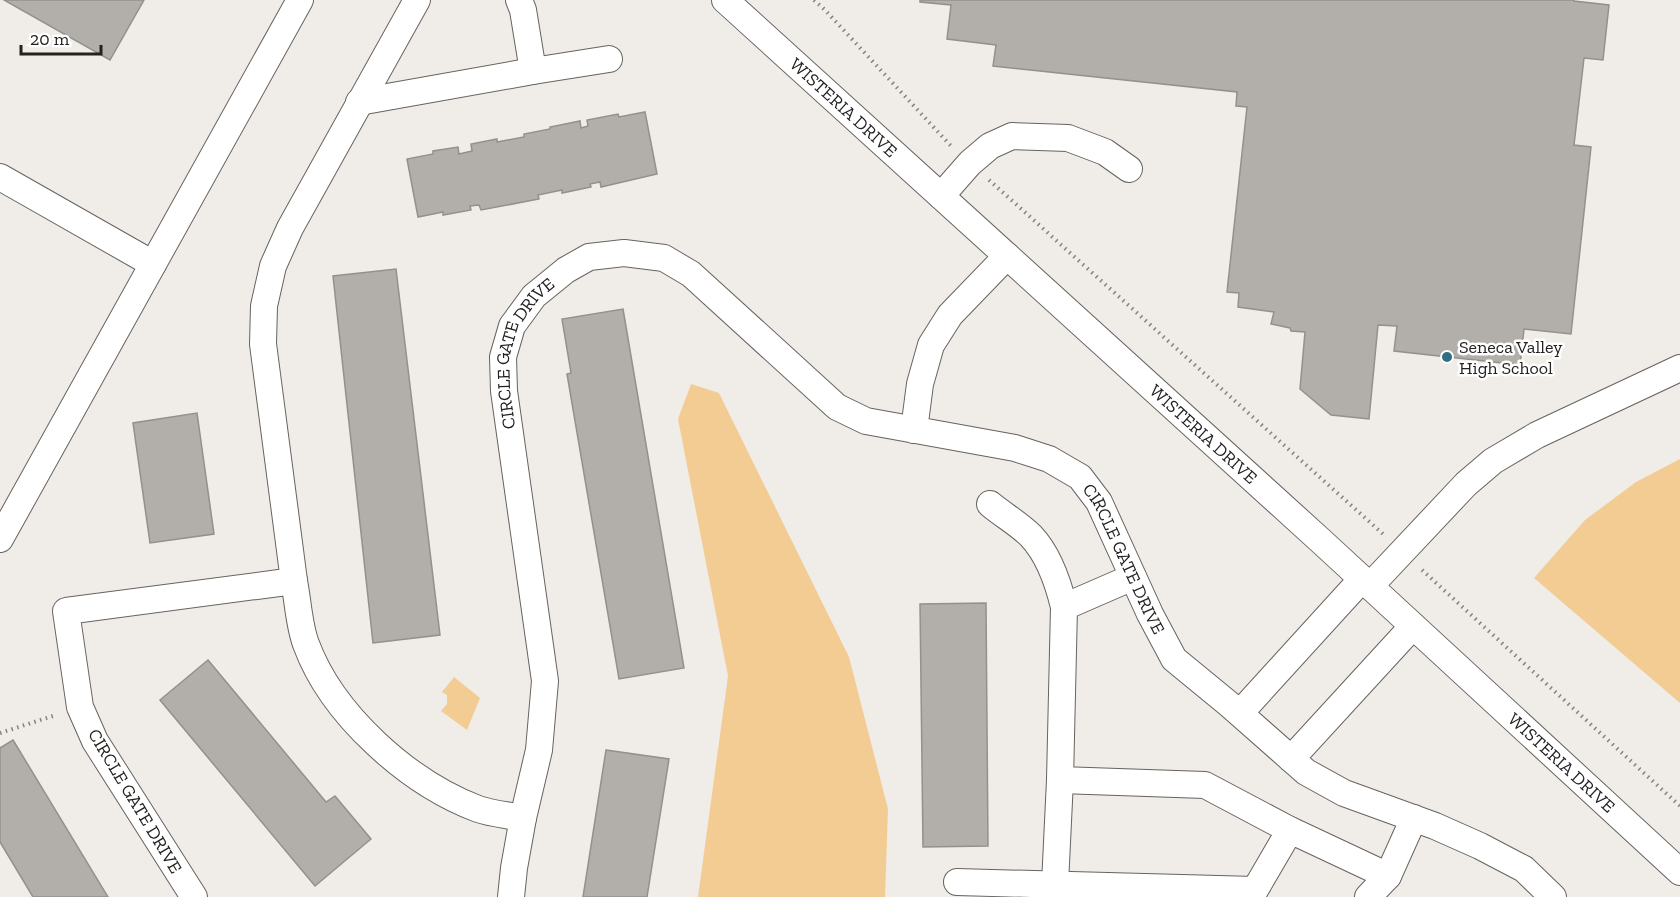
<svg xmlns="http://www.w3.org/2000/svg" width="1680" height="897" viewBox="0 0 1680 897" font-family="'Zilla Slab',serif">
	<rect width="100%" height="100%" fill="#f0ece7"/>
	<path fill="#f3cc94" d="M691,384L719,393L849,657L888,809L885,897H698L728,676L678,419Z
		M1680,459V703L1534,578L1585,520L1636,482Z
		M454,677L480,698L467,730L441,711L447,704V695L442,692Z"/>
	<path fill="#b2aea9" stroke="#94908b" stroke-width="1.5" d="M4,0H144L110,60Z
		M920,0H1574V1L1609,5L1603,60L1584,58L1574,145L1591,147L1571,334L1524,329L1520,365L1394,351L1397,326L1378,325L1369,419L1331,415L1300,389L1305,332L1291,331L1290,328L1271,324L1274,312L1238,307L1239,293L1227,292L1247,107L1236,106L1237,92L993,66L996,45L947,39L951,5L920,2Z
		M645,112L657,174L601,187L600,182L590,184L591,187L562,193V190L538,195L539,199L481,210L479,205L470,206L471,210L443,215V212L418,217L407,159L433,154V151L458,147L459,154L472,151L471,144L497,139V142L524,137V134L550,129V127L580,121L581,128L588,126L587,120L618,114L619,117Z
		M396,269L440,635L373,643L333,276Z
		M623,309L684,668L619,679L567,374L571,373L562,319Z
		M197,413L214,534L150,543L133,423Z
		M986,603L988,846L923,847L920,604Z
		M208,660L326,802L335,796L371,839L315,886L160,700Z
		M13,740L108,897H33L0,842V748Z
		M606,750L669,759L647,897H583Z"/>
	<g fill="none" stroke-linecap="round" stroke-linejoin="round">
		<g stroke="#67635f" stroke-width="28">
			<g id="minor">
				<path id="s1" d="M725,0L1321,541L1680,872"/>
				<path d="M533,71L609,59"/>
				<path d="M359,102L533,71L523,10L519,0"/>
				<path d="M0,177L153,264"/>
				<path d="M941,196L970,163L990,146L1012,136L1068,138L1105,152L1129,169"/>
				<path d="M914,430L920,384L931,345L950,315L1007,256"/>
				<path d="M990,504C1003,515 1019,524 1031,536C1049,555 1058,582 1064,607L1060,780L1055,884"/>
				<path d="M0,539L300,0"/>
				<path d="M294,581L263,344L264,306L273,266L290,228L417,0"/>
				<path d="M1370,586L1466,484L1493,461L1537,435L1680,368"/>
				<path d="M1064,607L1133,577"/>
				<path d="M1240,713L1362,579"/>
				<path d="M1291,759L1413,626"/>
				<path d="M1060,780L1205,785L1290,830"/>
				<path d="M957,882L1255,890L1290,830L1388,876"/>
				<path d="M194,897L95,741L80,707L66,611L294,581C298,601 299,626 306,644C332,715 409,783 478,809C492,814 509,815 523,818"/>
				<path id="s2" d="M511,897L514,868L523,818L539,750L545,681L504,391L503,357L512,326L534,296L566,270L589,257L624,253L664,258L691,274L837,407L866,421L1015,448L1049,459L1080,477L1099,502L1150,614L1174,659L1230,705L1306,772L1344,793L1435,826L1480,846L1524,869L1553,897"/>
				<path d="M1368,897L1388,876L1414,818"/>
			</g>
		</g>
		<path stroke="#858380" stroke-width="4" stroke-dasharray="1.5 4.5" stroke-linecap="butt" d="M814,0L825,10L952,147
			M989,180L1383,534
			M1422,570L1680,806
			M0,733L56,715"/>
		<use href="#minor" stroke="#fff" stroke-width="26"/>
	</g>
	<circle fill="#316d85" stroke="#fff" stroke-width="2" cx="1447" cy="357" r="6"/>
	<g text-anchor="middle" dominant-baseline="central" stroke-width="5" stroke-linejoin="round" paint-order="stroke">
		<g font-size="18" fill="#232220" stroke="#fff">
			<text stroke="none"><textPath href="#s1" startOffset="160">WISTERIA DRIVE</textPath></text>
			<text stroke="none"><textPath href="#s2" startOffset="556">CIRCLE GATE DRIVE</textPath></text>
			<text stroke="none"><textPath href="#s1" startOffset="646">WISTERIA DRIVE</textPath></text>
			<text stroke="none"><textPath href="#s2" startOffset="1336">CIRCLE GATE DRIVE</textPath></text>
			<text stroke="none"><textPath href="#s1" startOffset="1132">WISTERIA DRIVE</textPath></text>
			<text transform="translate(135 801) rotate(59)">CIRCLE GATE DRIVE</text>
		</g>
		<g font-size="18" fill="#232220" stroke="#fff" text-anchor="start">
			<text x="1459" y="347">Seneca Valley<tspan x="1459" dy="21">High School</tspan></text>
		</g>
	</g>
	<path d="M21 45v9h80v-9" fill="none" stroke="#232220" stroke-width="3"/>
	<text x="30" y="45" font-size="18" fill="#232220" stroke="#ffffff" stroke-width="4.5" paint-order="stroke">20 m</text>
</svg>
